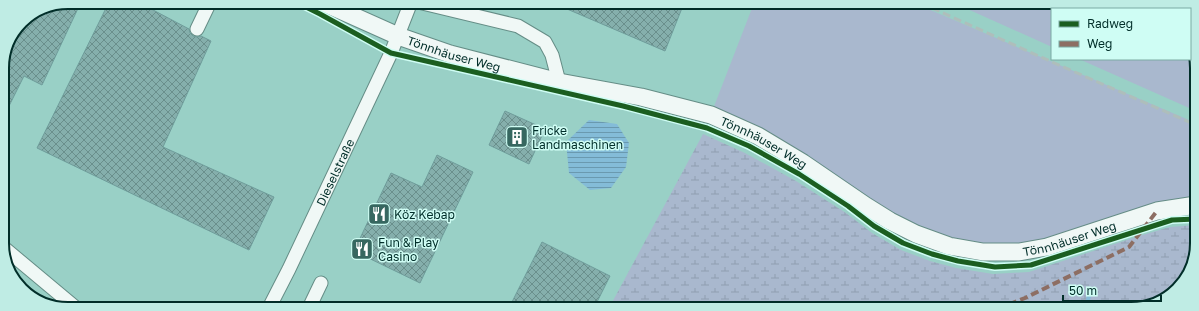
<svg xmlns="http://www.w3.org/2000/svg" width="1199" height="311" viewBox="0 0 1199 311" font-family="'Golos Text',sans-serif">
	<defs>
		<pattern id="wetland-marsh" width="20" height="14" patternUnits="userSpaceOnUse"><rect width="20" height="14" fill="#a9b8ce"/><path d="M1 5h8M5 5V1M11 12h8M15 12V8" fill="none" stroke="#909eb1"/></pattern>
		<pattern id="water-rules" width="6" height="5" patternUnits="userSpaceOnUse"><rect width="6" height="5" fill="#84bcd8"/><path d="M0 2.5h6" fill="none" stroke="#6a99af"/></pattern>
		<pattern id="building-cross-hatch" width="8" height="8" patternUnits="userSpaceOnUse"><rect width="8" height="8" fill="#85afac"/><path d="M0 0l8 8M0 8l8-8" fill="none" stroke="#6a8f8c"/></pattern>
	</defs>
	<rect width="100%" height="100%" fill="#99d0c6"/>
	<path fill="#a9b8ce" d="M754,3H914L1196,123V199L1021,245L985,246L951,240L918,228L713,109Z
		M954,3H1100L1114,9H1052V47Z
		M1190,44L1196,55V111L1079,59H1190Z"/>
	<path fill="url(#wetland-marsh)" d="M703,134L745,153L796,181L846,213L872,233L901,250L930,261L956,268L993,274L1029,272L1139,236L1170,227L1196,225V256L1174,293L1135,309L609,308Z"/>
	<path fill="url(#water-rules)" d="M589,120L617,124L629,143L626,167L611,188L590,190L569,173L566,142Z"/>
	<g fill="none" stroke-linecap="round" stroke-linejoin="round">
		<path stroke="#84bcd8" stroke-width="4" d="M1076,309V308
			M1086,309L1090,291"/>
	</g>
	<path fill="url(#building-cross-hatch)" stroke="#6f9d9b" d="M68,2H81L42,85L24,76L2,120V64L21,21Z
		M109,2H138L189,29L190,33L193,36L197,37L201,36L211,41L163,147L274,197L249,250L37,148Z
		M553,3H684L665,51Z
		M505,111L545,129L529,164L489,145Z
		M437,155L473,172L420,283L354,251L391,173L422,187Z
		M542,242L610,276L594,308H509Z"/>
	<g fill="none" stroke-linecap="round" stroke-linejoin="round">
		<g stroke="#658d86" stroke-width="15">
			<g id="minor">
				<path d="M418,2L518,26L545,42L552,55L559,82"/>
				<path d="M197,29L210,2"/>
				<path d="M3,247L76,308"/>
				<path id="s1" d="M269,308L289,269L391,53L411,2"/>
				<path d="M309,308L321,283"/>
			</g>
		</g>
		<g stroke="#658d86" stroke-width="19">
			<g id="major">
				<path id="s2" d="M322,2L398,36L450,54L559,82L641,97L711,115L758,136L803,163L866,206L890,221L916,234L949,246L983,252H1019L1047,247L1157,211L1196,205"/>
			</g>
		</g>
		<path stroke="#b9cac8" stroke-width="2.5" stroke-dasharray="2 3" stroke-linecap="butt" d="M296,2L310,9
			M365,39L380,47
			M403,56L414,58"/>
		<use href="#minor" stroke="#f0f8f6" stroke-width="13"/>
		<use href="#major" stroke="#f0f8f6" stroke-width="17"/>
		<path stroke="#aebebb" stroke-width="3" stroke-dasharray="8 4" stroke-linecap="butt" d="M921,3L1052,62L1196,125"/>
		<path stroke="#8d6e63" stroke-width="4" stroke-dasharray="8 4" stroke-linecap="butt" d="M998,309L1025,298L1129,247L1157,211"/>
		<g stroke="#cffdf4" stroke-width="8">
			<path id="cycleway" d="M296,2L320,14L391,53L623,106L707,128L749,146L799,174L848,206L874,226L903,243L932,254L958,261L995,267L1031,265L1172,220L1196,219"/>
		</g>
		<use href="#cycleway" stroke="#1b5e20" stroke-width="5"/>
	</g>
	<defs>
		<g id="building-square" transform="scale(1.15)"><rect x="-9" y="-9" width="18" height="18" rx="4" fill="#366760" stroke="#cffdf4"/><path d="M-4-6H4V6H1V3H-1V6H-4ZM-2.5-4.3h1.7v1.8h-1.7ZM.8-4.3h1.7v1.8H.8ZM-2.5-1h1.7V.8h-1.7ZM.8-1h1.7V.8H.8Z" fill="#fff"/></g>
		<g id="restaurant-square" transform="scale(1.15)"><rect x="-9" y="-9" width="18" height="18" rx="4" fill="#366760" stroke="#cffdf4"/><path d="M-5-6h1v4h1v-4h1v4h1v-4h1v5L-1.5 .5V6h-2V.5L-5-1ZM5-6V6H3V1.5H1.5Q1.5-4 5-6Z" fill="#fff"/></g>
	</defs>
	<g fill-rule="evenodd">
		<use href="#building-square" x="517" y="137"/>
		<use href="#restaurant-square" x="379" y="214"/>
		<use href="#restaurant-square" x="362" y="249"/>
	</g>
	<g text-anchor="middle" dominant-baseline="central" stroke-width="3" stroke-linejoin="round" paint-order="stroke">
		<g font-size="12" fill="#012e29" stroke="#cffdf4">
			<text stroke="none"><textPath href="#s2" startOffset="142">Tönnhäuser Weg</textPath></text>
			<text stroke="none"><textPath href="#s2" startOffset="466">Tönnhäuser Weg</textPath></text>
			<text stroke="none"><textPath href="#s1" startOffset="151">Dieselstraße</textPath></text>
			<text stroke="none"><textPath href="#s2" startOffset="802">Tönnhäuser Weg</textPath></text>
		</g>
		<g font-size="12" fill="#012e29" stroke="#cffdf4" text-anchor="start">
			<text x="532" y="130">Fricke<tspan x="532" dy="14">Landmaschinen</tspan></text>
			<text x="394" y="214">Köz Kebap</text>
			<text x="378" y="242">Fun &amp; Play<tspan x="378" dy="14">Casino</tspan></text>
		</g>
	</g>
	<path d="M0 0H1199V311H0ZM68 9H1131A59 59 0 0 1 1190 68V243A59 59 0 0 1 1131 302H68A59 59 0 0 1 9 243V68A59 59 0 0 1 68 9Z" fill="#bfece4" fill-rule="evenodd"/>
	<path fill="none" stroke="#012e29" stroke-width="2" d="M68 9H1131A59 59 0 0 1 1190 68V243A59 59 0 0 1 1131 302H68A59 59 0 0 1 9 243V68A59 59 0 0 1 68 9Z"/>
	<rect x="1051" y="8" width="140" height="52" fill="#cffdf4" stroke="#7daaa3"/>
	<rect x="1059" y="21" width="20" height="6" fill="#1b5e20" stroke="#7daaa3"/>
	<text x="1087" y="28" font-size="12" fill="#012e29">Radweg</text>
	<rect x="1059" y="41" width="20" height="6" fill="#8d6e63" stroke="#7daaa3"/>
	<text x="1087" y="48" font-size="12" fill="#012e29">Weg</text>
	<path d="M1063 295v6h98v-6" fill="none" stroke="#012e29" stroke-width="2"/>
	<text x="1069" y="295" font-size="12" fill="#012e29" stroke="#cffdf4" stroke-width="3" paint-order="stroke">50 m</text>
</svg>
